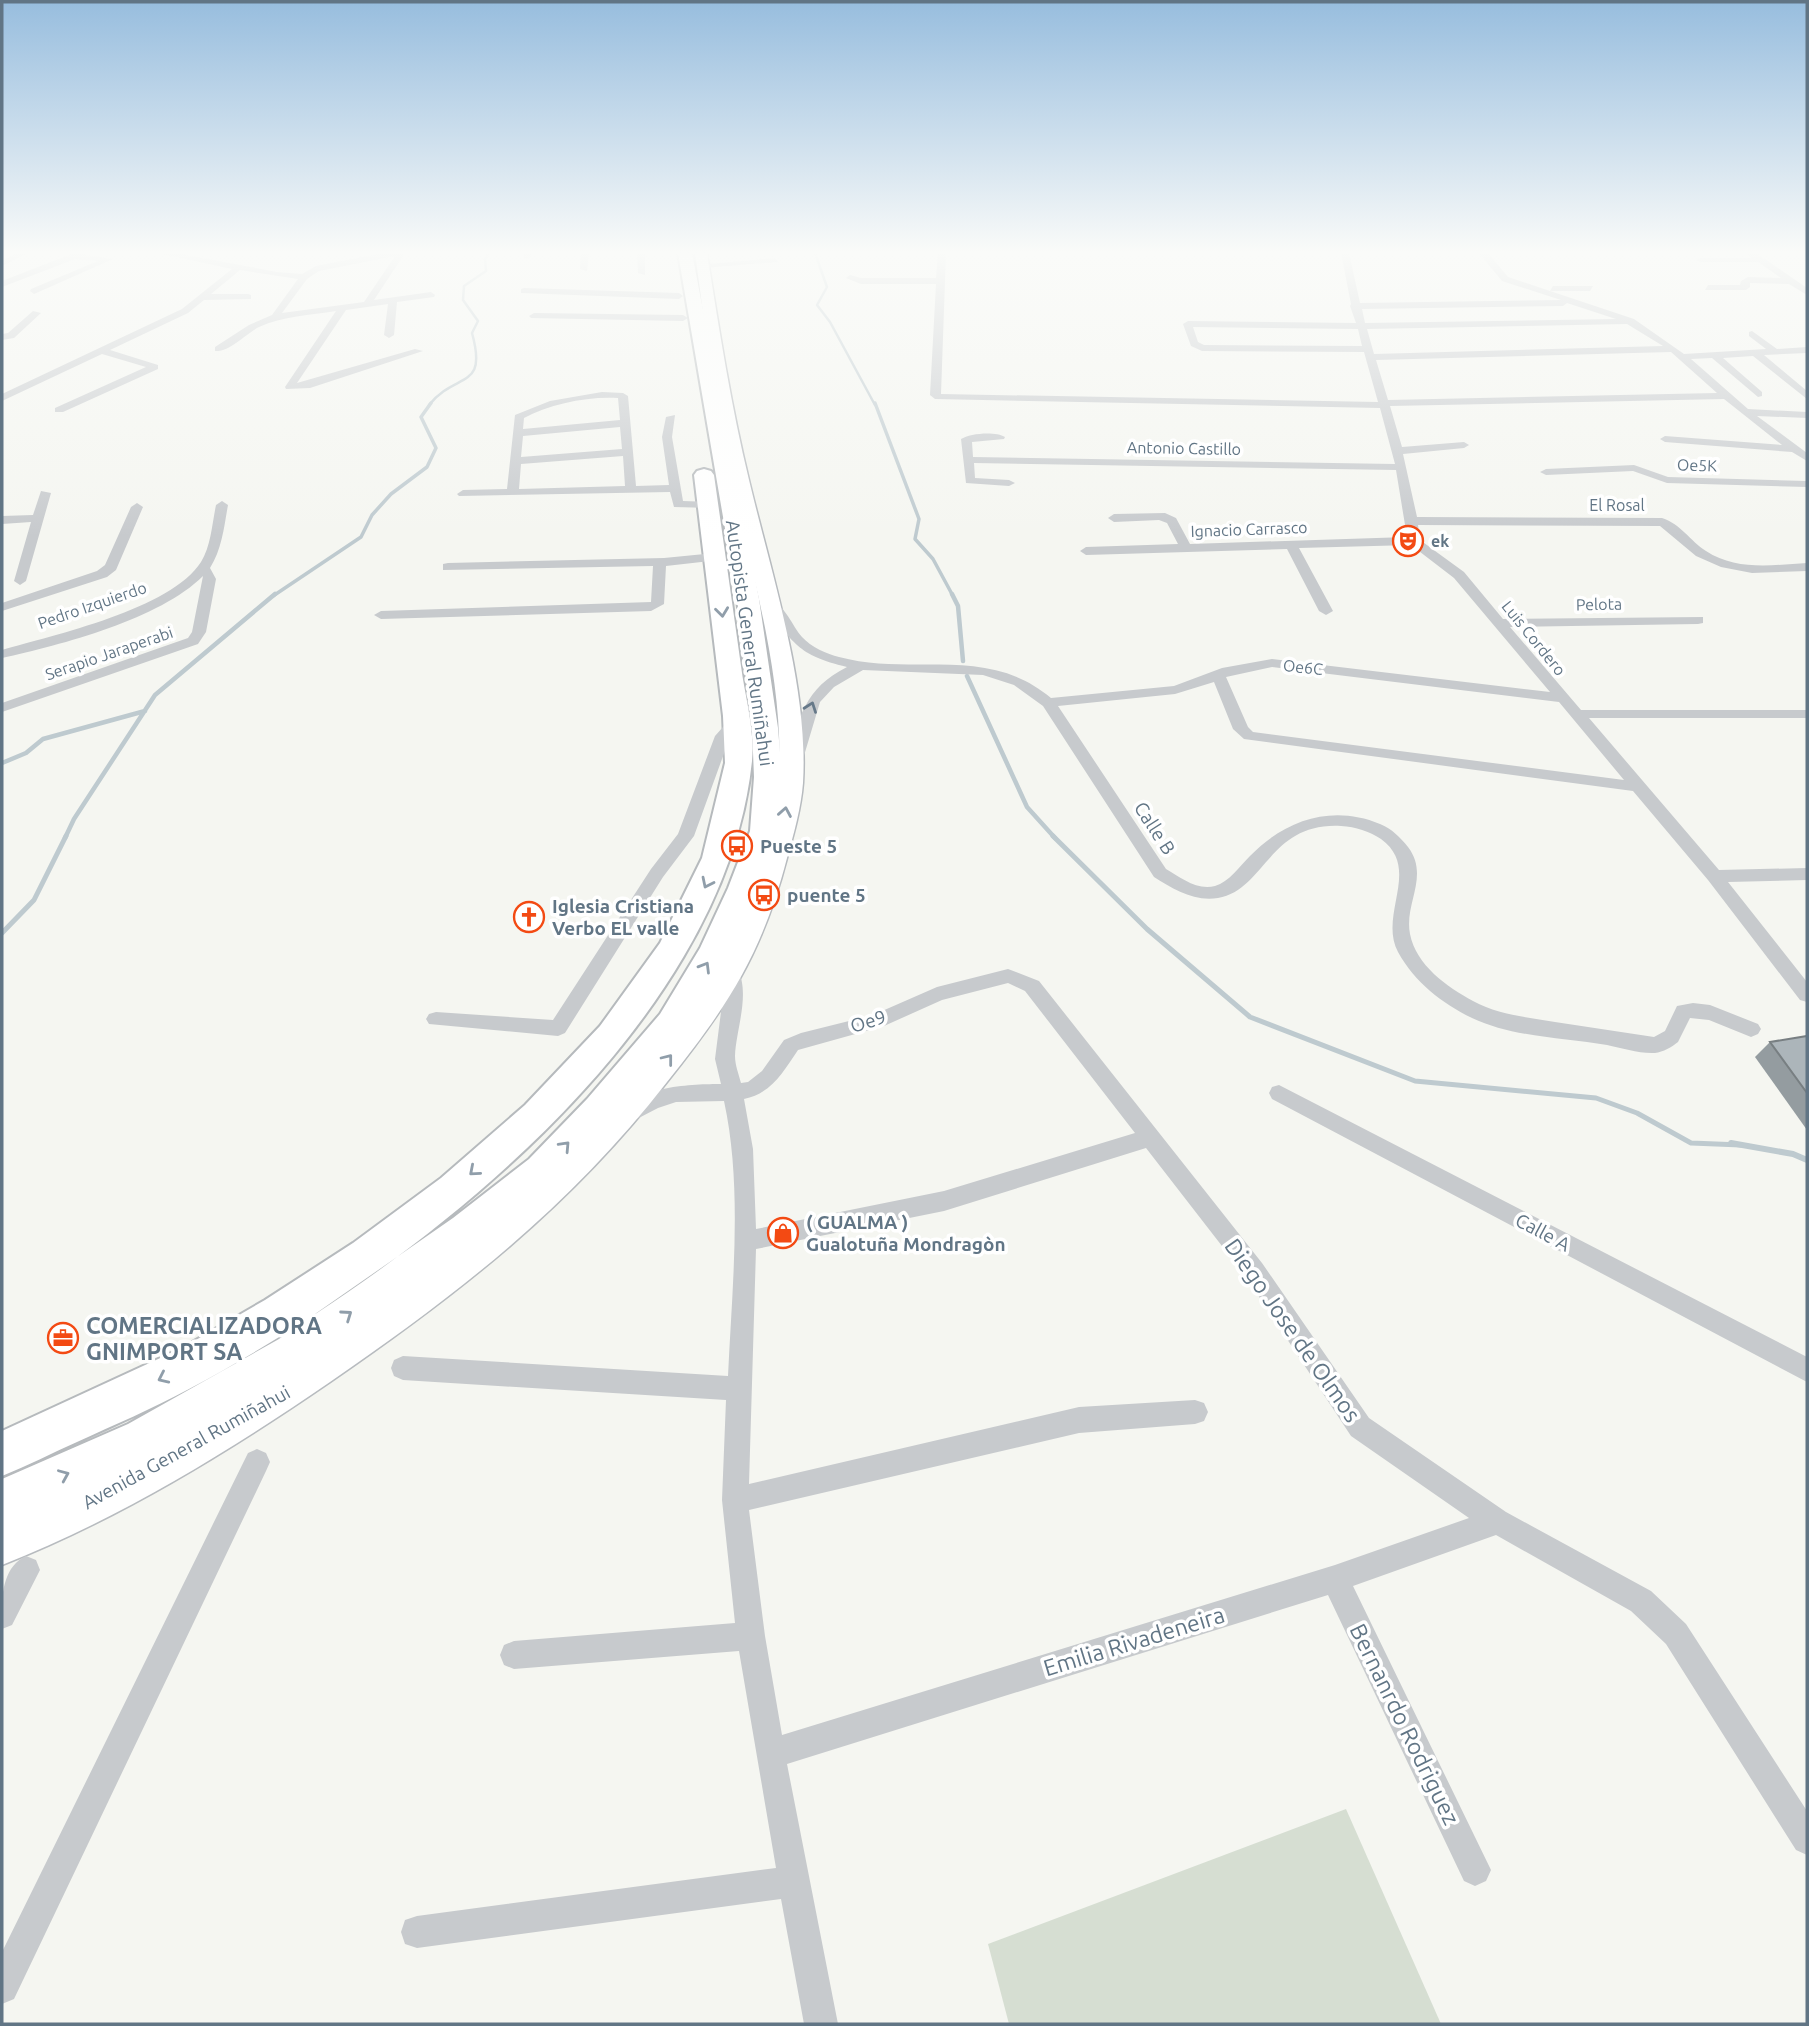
<svg xmlns="http://www.w3.org/2000/svg" width="1809" height="2026" viewBox="0 0 1809 2026" font-family="Ubuntu,sans-serif">
	<rect width="100%" height="100%" fill="#f5f6f1"/>
	<path fill="#d6ded2" d="M1346,1809L1441,2024H1009L988,1944Z"/>
	<g fill="none" stroke-linecap="round" stroke-linejoin="round">
		<path stroke="#becacf" stroke-width="2.5" d="M815,253L827,287L817,305L830,322L875,405
			M429,405C456,371 488,391 472,333L478,321L463,300L464,286L486,271L485,259L489,253"/>
		<path stroke="#becacf" stroke-width="3.5" d="M875,403L919,519L915,539L933,559L953,596
			M273,596L361,537L372,515L391,494L427,467L436,448L421,417L431,403"/>
		<path stroke="#becacf" stroke-width="4.5" d="M952,594L958,606L963,661
			M967,676L1027,807L1055,838
			M2,763L26,753L43,739L145,711
			M65,838L74,819L155,695L275,594"/>
		<path stroke="#becacf" stroke-width="5" d="M1053,836L1147,929L1250,1017L1415,1081L1596,1098L1637,1113L1691,1143L1741,1145
			M2,933L34,900L66,836"/>
		<path stroke="#becacf" stroke-width="6" d="M1731,1143L1793,1154L1807,1160"/>
		<g stroke="#b7bbbf" stroke-width="3">
			<path id="primary" d="M695,253H707C719,329 731,406 749,480C771,573 809,687 803,783C801,808 794,833 787,858C762,954 728,1006 667,1082C571,1206 458,1294 330,1382C228,1452 117,1520 2,1565V1523C128,1465 247,1396 361,1317C470,1241 561,1168 645,1065C671,1033 700,1002 720,966C738,932 750,894 761,857C769,831 777,804 779,776C784,675 751,572 730,474C714,401 705,327 695,253Z"/>
		</g>
		<g stroke="#b6babd" stroke-width="4">
			<path id="highway" d="M678,253H692L759,599L778,728L782,777L778,831L758,888L731,950L684,1032L613,1119L555,1181L481,1242L309,1367L160,1456L2,1525V1479L128,1424L279,1339L453,1218L529,1159L587,1099L660,1014L700,948L728,888L750,831L754,777L752,728L737,599Z
				M704,469L711,471L714,475C723,538 732,602 741,666C745,697 755,729 752,761C724,1032 412,1270 189,1389C152,1409 114,1425 77,1442C52,1453 27,1466 2,1476V1431L182,1348L265,1300L353,1243L441,1178L525,1105L600,1026L660,943L702,858L725,763L723,716L694,475L697,471Z"/>
		</g>
		<path fill="#c7cacd" fill-rule="evenodd" d="M17,253H28L2,266V261Z
			M74,253L113,259L34,294L30,291L31,289L98,261L75,259L2,287V281Z
			M158,253H176L277,272L302,274L316,266L383,253H405L374,300L431,292L435,295L434,297L397,302L394,335L389,338L384,335L388,304L346,310L297,383L415,349L423,351L310,388L286,389L285,387L336,311C310,315 283,316 259,327C245,334 230,352 215,351V347L249,325L272,315L298,279L240,270L211,294H248L251,295V299L204,300L188,313L110,350L158,365V369L63,412H55V408L146,367L102,354L2,401V394L182,309L232,269ZM395,256L364,302L282,313L307,279L319,271Z
			M523,253H531V257L524,259Z
			M581,253H589L587,271L580,269Z
			M637,253H645V275L638,273Z
			M938,253H946L941,394L1378,402L1364,352L1202,351L1191,346L1183,324L1188,321L1356,323L1350,306L1351,304L1341,253H1349L1360,303L1561,300L1502,281L1479,253H1488L1508,277L1550,291L1553,286H1593L1590,291H1550L1634,319L1684,354L1766,349L1749,336V332L1752,331L1777,349L1807,347V353L1764,355L1807,391V399L1753,356L1723,358L1762,392V396L1758,397L1712,358L1691,359L1748,409L1807,412V418L1757,416L1807,453V461L1792,452L1665,442L1660,439L1665,436L1782,445L1724,399L1390,406L1402,447L1464,442L1469,445L1464,448L1403,454L1417,517L1662,518C1681,524 1690,541 1706,551C1736,571 1773,565 1807,563V571L1752,573L1721,567L1696,556L1660,526L1418,525L1420,540L1464,572L1503,619L1703,617V623L1698,624L1510,627L1581,710H1807V718H1589L1719,870L1807,868V880L1728,882L1807,982V1002L1800,1000L1708,880L1633,791L1244,739L1233,729L1214,682L1175,694L1058,706L1166,869C1180,877 1197,891 1215,886C1229,882 1240,866 1250,856C1285,820 1332,804 1380,824C1392,829 1400,837 1408,847C1430,876 1404,903 1410,934C1416,965 1447,987 1473,1001C1499,1015 1526,1017 1555,1022C1588,1027 1621,1032 1654,1037L1665,1031L1677,1006L1693,1003L1710,1005L1758,1024L1761,1029L1758,1034L1751,1037L1709,1020L1690,1018L1678,1042C1672,1047 1663,1052 1655,1053C1640,1054 1622,1048 1607,1045C1564,1038 1512,1037 1472,1018C1442,1003 1415,983 1398,952C1378,914 1422,869 1381,839C1369,831 1356,827 1341,826C1269,822 1265,890 1218,898C1194,902 1173,889 1154,877L1043,706L1014,685L983,675L863,670L834,687L820,702L803,759L795,764L790,762L787,759C800,716 804,689 847,667C797,655 794,643 764,605L771,601C786,606 792,626 802,637C811,647 827,654 839,657C913,677 987,644 1051,698L1174,686L1222,668L1272,659L1550,692L1454,578L1411,545L1299,548L1333,611L1326,615L1319,611L1287,549L1086,555L1080,551L1086,547L1178,544L1167,523L1159,520L1114,522L1108,518L1114,514L1165,513L1176,518L1190,544L1407,537L1396,470L974,463L975,478L1009,480L1015,483L1009,486L966,483L961,439C970,433 996,431 1005,437L1004,439L972,442L973,457L1395,464L1380,408L935,399L930,395L936,284H861L846,278L850,275L861,278H936ZM1567,303L1616,319L1365,323L1362,309L1563,306ZM1627,324L1663,346L1374,354L1367,329ZM1193,327L1358,329L1362,346L1204,345L1198,342ZM1671,352L1717,393L1388,400L1376,360ZM1272,667L1559,702L1624,780L1253,732L1248,727L1226,677Z
			M1746,253H1756L1807,288V295L1789,284L1750,283V287L1746,290H1705L1708,285H1740L1741,281L1748,277L1781,278L1758,262H1700L1696,260L1700,258H1751Z
			M775,258L778,262L702,268L698,265Z
			M524,288L679,293L683,296L679,299L521,293V289Z
			M33,311L41,313L14,338L2,340V334L8,333Z
			M534,313L683,315L688,318L683,321L531,318L529,316Z
			M602,392L623,393L628,396L636,486L669,485L662,437L666,417L675,415L672,437L683,501L712,502V508L674,507L670,492L459,496L457,494L463,490L507,489L515,415L550,401ZM618,398L620,420L523,429L524,418C550,404 588,396 618,398ZM620,427L622,449L521,457L523,436ZM623,456L625,486L519,489L521,464Z
			M1634,465L1668,477L1807,481V487L1667,483L1633,471L1546,475L1540,472L1546,469Z
			M41,491L51,493L26,581L20,585L14,581L31,522L2,524V516L33,515Z
			M222,501L228,505C224,527 222,549 210,568L216,579L206,632L198,644L2,712V703L188,638L192,632L203,576C160,619 61,645 2,658V650C54,635 171,609 201,562C211,546 212,524 216,505Z
			M137,503L143,507L116,570L107,577L2,611V603L97,571L105,565L131,507Z
			M715,553L719,554V560L666,566L664,604L651,611L381,619L374,615L381,611L651,602L653,566L443,570V564L448,563L664,558Z
			M736,716L744,721L730,737L694,836L663,877L565,1033L558,1036L429,1024L426,1019L429,1014L436,1012L553,1020L651,869L678,834L715,736L731,718Z
			M730,966L737,968C751,993 736,1029 735,1056C735,1065 739,1075 741,1083L748,1082L762,1071L784,1040L801,1033L873,1015L937,987L1008,969L1039,981L1262,1263L1369,1418L1506,1512L1651,1591L1686,1624L1807,1811V1855L1796,1850L1666,1644L1631,1611L1496,1535L1353,1586L1491,1870L1486,1881L1475,1886L1464,1881L1328,1595L787,1764L838,2024H804L781,1899L417,1948L405,1944L401,1932L405,1920L417,1916L776,1868L739,1651L514,1669L504,1665L500,1655L504,1645L514,1641L735,1623L722,1500L726,1400L403,1380L394,1376L391,1368L394,1360L403,1356L728,1376C732,1288 743,1188 724,1101L676,1102L658,1108L631,1122L624,1119L621,1113C634,1086 694,1084 721,1084L715,1059L723,996L721,973L723,968ZM1008,983L1025,991L1135,1133L944,1191L756,1229L753,1149L744,1099C772,1093 783,1072 798,1050L884,1026L942,1000ZM1146,1148L1246,1277L1351,1436L1469,1518L1335,1565L782,1735L765,1636L749,1510L1079,1433L1195,1424L1204,1421L1208,1412L1204,1403L1195,1400L1079,1407L749,1484L756,1249L944,1211Z
			M1279,1085L1807,1357V1382L1272,1099L1269,1093L1272,1087Z
			M257,1449L266,1453L270,1462L266,1471L14,1999L2,2004V1952L248,1453Z
			M26,1556L36,1560L40,1570L12,1625L2,1629C1,1604 0,1568 26,1556Z"/>
		<use href="#primary" fill="#fff" fill-rule="evenodd"/>
		<use href="#highway" fill="#fff" fill-rule="evenodd"/>
	</g>
	<path fill="#949ca0" d="M1807,1036V1130L1755,1057L1770,1042Z"/>
	<path fill="#acb5ba" stroke="#787f82" stroke-width="2" d="M1807,1036V1093L1770,1042Z"/>
	<defs><path id="oneway-chevron" d="M-2-3.5L2.5 0L-2 3.5" fill="none" stroke-width="1.6" stroke-linecap="round" stroke-linejoin="round" transform="scale(1.75)"/></defs>
	<g stroke="#909eaa">
		<use href="#oneway-chevron" transform="translate(722 612) rotate(83)"/>
		<use href="#oneway-chevron" transform="translate(785 812) rotate(-80)"/>
		<use href="#oneway-chevron" transform="translate(707 883) rotate(116)"/>
		<use href="#oneway-chevron" transform="translate(705 967) rotate(-59)"/>
		<use href="#oneway-chevron" transform="translate(668 1059) rotate(-52)"/>
		<use href="#oneway-chevron" transform="translate(565 1146) rotate(-47)"/>
		<use href="#oneway-chevron" transform="translate(474 1171) rotate(139)"/>
		<use href="#oneway-chevron" transform="translate(347 1315) rotate(-35)"/>
		<use href="#oneway-chevron" transform="translate(163 1378) rotate(155)"/>
		<use href="#oneway-chevron" transform="translate(64 1475) rotate(-23)"/>
	</g>
	<use stroke="#667989" href="#oneway-chevron" transform="translate(811 707) rotate(-70)"/>
	<linearGradient id="sky" x2="0" y2="1"><stop stop-color="#97bdde"/><stop offset="0.47" stop-color="#fafbf9"/><stop offset="1" stop-color="#fafbf9" stop-opacity="0"/></linearGradient>
	<rect width="1809" height="537" fill="url(#sky)"/>
	<defs>
		<g id="theatre-ring" transform="scale(1.575)"><circle r="9.5" fill="#fff" stroke="#f34a13" stroke-width="1.5"/><path d="M-5-5.5Q0-4 5-5.5V0Q5 5 0 6Q-5 5-5 0ZM-3.3-2.5H-1v1.5H-3.3ZM1-2.5H3.3v1.5H1ZM-2.8 1Q0 5.5 2.8 1Z" fill="#f34a13"/></g>
		<g id="bus-ring" transform="scale(1.575)"><circle r="9.5" fill="#fff" stroke="#f34a13" stroke-width="1.5"/><path d="M-5-6H5V4H4V6H2V4H-2V6H-4V4H-5ZM-3.5-4V0h7V-4ZM-3.5 1.2v1.5H-2V1.2ZM2 1.2v1.5H3.5V1.2Z" fill="#f34a13"/></g>
		<g id="church-ring" transform="scale(1.575)"><circle r="9.5" fill="#fff" stroke="#f34a13" stroke-width="1.5"/><path d="M-1.2-6h2.4v3.5h3.3v2.4h-3.3V6h-2.4V-.1h-3.3v-2.4h3.3Z" fill="#f34a13"/></g>
		<g id="shop-ring" transform="scale(1.575)"><circle r="9.5" fill="#fff" stroke="#f34a13" stroke-width="1.5"/><path d="M-5-2.5h2.3a2.7 3.5 0 0 1 5.4 0H5L5.5 6h-11ZM-1.5-2.5h3a1.5 2.3 0 0 0-3 0Z" fill="#f34a13"/></g>
		<g id="office-ring" transform="scale(1.575)"><circle r="9.5" fill="#fff" stroke="#f34a13" stroke-width="1.5"/><path d="M-6-3h4V-5.5h4V-3h4V5H-6ZM-1-4.5V-3h2v-1.5ZM-6 0V1H6V0Z" fill="#f34a13"/></g>
	</defs>
	<g fill-rule="evenodd">
		<use href="#theatre-ring" x="1408" y="541"/>
		<use href="#bus-ring" x="737" y="846"/>
		<use href="#bus-ring" x="764" y="895"/>
		<use href="#church-ring" x="529" y="917"/>
		<use href="#shop-ring" x="783" y="1233"/>
		<use href="#office-ring" x="63" y="1338"/>
	</g>
	<g text-anchor="middle" dominant-baseline="central" stroke-width="7" stroke-linejoin="round" paint-order="stroke">
		<g font-size="16" fill="#617585" stroke="#fff">
			<text transform="translate(1184 448) rotate(1)">Antonio Castillo</text>
			<text transform="translate(1697 465) rotate(2)">Oe5K</text>
			<text x="1617" y="505">El Rosal</text>
			<text transform="translate(1249 529) rotate(-2)">Ignacio Carrasco</text>
			<text transform="translate(1599 604) rotate(-1)">Pelota</text>
			<text transform="translate(92 605) rotate(-19)">Pedro Izquierdo</text>
			<text transform="translate(1534 638) rotate(51)">Luis Cordero</text>
			<text transform="translate(109 653) rotate(-19)">Serapio Jaraperabi</text>
			<text transform="translate(1303 667) rotate(6)">Oe6C</text>
		</g>
		<g font-size="16" font-weight="bold" fill="#617585" stroke="#fff" text-anchor="start">
			<text x="1431" y="541">ek</text>
		</g>
		<g font-size="19" fill="#617585" stroke="#fff">
			<text transform="translate(750 643) rotate(82)">Autopista General Rumiñahui</text>
			<text transform="translate(1155 828) rotate(57)">Calle B</text>
			<text transform="translate(868 1021) rotate(-17)">Oe9</text>
			<text transform="translate(1543 1232) rotate(28)">Calle A</text>
			<text transform="translate(186 1447) rotate(-29)">Avenida General Rumiñahui</text>
		</g>
		<g font-size="19" font-weight="bold" fill="#617585" stroke="#fff" text-anchor="start">
			<text x="760" y="846">Pueste 5</text>
			<text x="787" y="895">puente 5</text>
			<text x="552" y="906">Iglesia Cristiana<tspan x="552" dy="22">Verbo EL valle</tspan></text>
			<text x="806" y="1222">( GUALMA )<tspan x="806" dy="22">Gualotuña Mondragòn</tspan></text>
		</g>
		<g font-size="23" font-weight="bold" fill="#617585" stroke="#fff" text-anchor="start">
			<text x="86" y="1325">COMERCIALIZADORA<tspan x="86" dy="26">GNIMPORT SA</tspan></text>
		</g>
		<g font-size="23" fill="#617585" stroke="#fff">
			<text transform="translate(1293 1330) rotate(55)">Diego Jose de Olmos</text>
			<text transform="translate(1134 1641) rotate(-17)">Emilia Rivadeneira</text>
			<text transform="translate(1405 1724) rotate(64)">Bernanrdo Rodriguez</text>
		</g>
	</g>
	<rect width="1809" height="2026" fill="none" stroke="#617585" stroke-width="7"/>
</svg>
